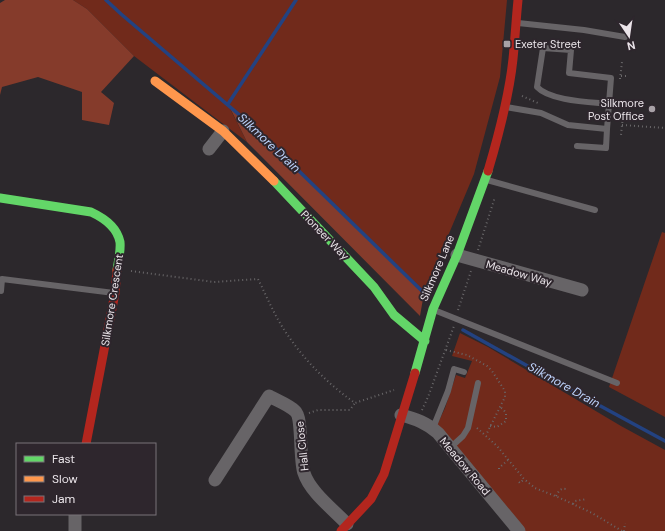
<svg xmlns="http://www.w3.org/2000/svg" width="665" height="531" viewBox="0 0 665 531" font-family="'DM Sans',sans-serif">
	<rect width="100%" height="100%" fill="#2c282c"/>
	<path fill="#712a1b" d="M73,0H507L500,77L474,174L424,293L257,130L228,105L247,142L134,56L87,9Z
		M662,232L665,233V417L609,387Z
		M460,333L488,347L621,426L665,450V531H525L437,425L445,408L456,375L465,378L472,361L452,356Z"/>
	<path fill="#853b2b" d="M5,0H73L87,9L134,56L101,92L114,103L109,125L82,120V92L38,77L2,87L0,95V3Z
		M228,104L257,130L424,293L420,316L247,142Z"/>
	<g fill="none" stroke-linecap="round" stroke-linejoin="round">
		<path stroke="#234281" stroke-width="3.5" d="M106,0L121,14L257,130L424,293
			M228,104L296,0
			M463,330L558,383L665,441"/>
		<path stroke="#696769" stroke-width="2" stroke-dasharray="1 3" stroke-linecap="butt" d="M621,76H628
			M620,79L622,62
			M522,96L538,103
			M618,114L623,115L621,135
			M622,125L665,128
			M478,250L495,197
			M131,271L214,282L258,279C267,297 275,317 287,334C305,361 328,384 355,403L394,390
			M458,310L471,271
			M446,350L467,355L487,366L492,371L505,391V397L486,435
			M422,410L428,397L454,326
			M309,413L318,410H350L355,403
			M490,426L497,427L506,421V413L503,409L500,407
			M477,428L497,446L524,479L535,488L560,498L592,513L622,531
			M499,469V468L508,460
			M519,482L520,483L524,479
			M556,496C559,491 560,488 566,489
			M573,504L575,501L587,499
			M624,531L625,523"/>
		<path stroke="#676467" stroke-width="6" d="M518,23L584,30L625,37
			M506,107L541,113L568,125L607,129L606,148L577,146
			M607,129L611,78L569,73L571,50L543,48L537,87C550,101 590,102 609,104
			M487,180L595,210
			M1,291L2,279L114,293
			M434,310L617,383
			M433,428L448,391L454,369L464,372
			M451,447L463,436L468,428L478,383"/>
		<path stroke="#676467" stroke-width="13" d="M209,149L223,131
			M457,255L582,290
			M401,415C416,419 427,423 438,433L519,531
			M215,480L269,396C276,400 289,405 295,411C303,417 299,460 304,473C310,492 334,510 347,524
			M75,531V514"/>
		<path stroke="#63d668" stroke-width="9" d="M274,181L374,287L394,315L425,341
			M0,198L91,212C104,218 117,227 120,242C121,251 118,262 117,270
			M415,373L433,309L457,255L488,171"/>
		<path stroke="#ff974d" stroke-width="9" d="M155,81L223,131L274,181"/>
		<path stroke="#b3261e" stroke-width="9" d="M488,171C499,134 509,97 513,59C515,39 516,20 518,0
			M86,444L115,293L117,270
			M341,531L371,499L384,474L415,373"/>
	</g>
	<g fill="#a8a2a7" stroke="#2e262d" stroke-width="1.5">
		<rect x="503" y="40" width="8" height="8" rx="2"/>
		<circle cx="652" cy="109" r="4"/>
	</g>
	<g text-anchor="middle" dominant-baseline="central" stroke-width="4" stroke-linejoin="round" paint-order="stroke">
		<g font-size="11" fill="#eae4e9" stroke="#2e262d" text-anchor="start">
			<text x="515" y="44">Exeter Street</text>
			<text x="644" y="103" text-anchor="end">Silkmore<tspan x="644" dy="13">Post Office</tspan></text>
		</g>
		<g font-size="11" fill="#eae4e9" stroke="#2e262d">
			<text transform="translate(325 235) rotate(46)">Pioneer Way</text>
			<text transform="translate(437 268) rotate(-67)">Silkmore Lane</text>
			<text transform="translate(519 273) rotate(16)">Meadow Way</text>
			<text transform="translate(112 300) rotate(-81)">Silkmore Crescent</text>
			<text transform="translate(302 446) rotate(-96)">Hall Close</text>
			<text transform="translate(465 466) rotate(50)">Meadow Road</text>
		</g>
		<g font-size="12" font-style="italic" fill="#bed4fc" stroke="#2e262d">
			<text transform="translate(269 143) rotate(43)">Silkmore Drain</text>
			<text transform="translate(564 385) rotate(29)">Silkmore Drain</text>
		</g>
	</g>
	<rect x="16" y="443" width="140" height="72" fill="#2e262d" stroke="#797278"/>
	<rect x="24" y="456" width="20" height="6" fill="#63d668" stroke="#797278"/>
	<text x="52" y="463" font-size="12" fill="#eae4e9">Fast</text>
	<rect x="24" y="476" width="20" height="6" fill="#ff974d" stroke="#797278"/>
	<text x="52" y="483" font-size="12" fill="#eae4e9">Slow</text>
	<rect x="24" y="496" width="20" height="6" fill="#b3261e" stroke="#797278"/>
	<text x="52" y="503" font-size="12" fill="#eae4e9">Jam</text>
	<g transform="translate(629 36) rotate(167)" stroke="#2e262d" stroke-width="3" paint-order="stroke">
	<path d="M0-3L7 15L0 10L-7 15Z" fill="#eae4e9"/>
	<text y="-6" font-size="11" font-weight="bold" text-anchor="middle" fill="#eae4e9">N</text>
	</g>
</svg>
